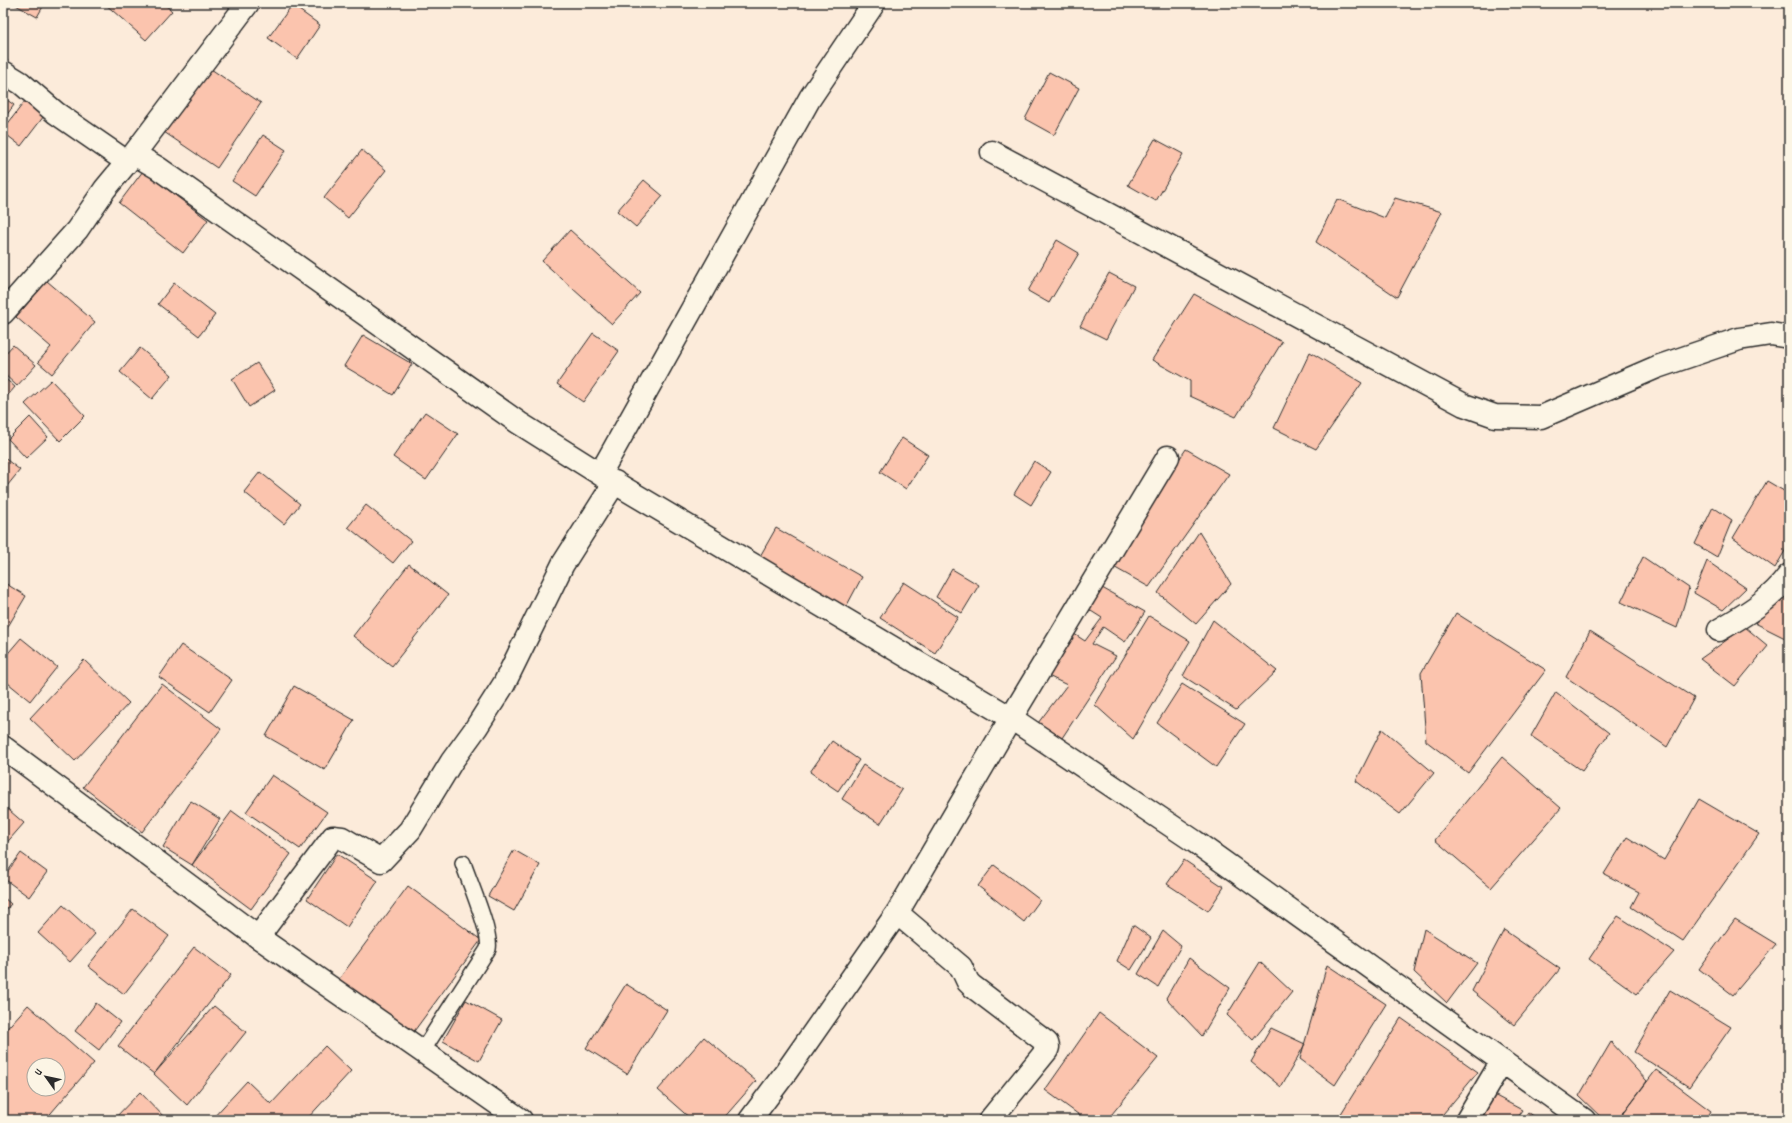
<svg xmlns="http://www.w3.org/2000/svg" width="1792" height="1123" viewBox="0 0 1792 1123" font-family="Dekko,sans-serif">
	<rect width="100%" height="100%" fill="#fcebda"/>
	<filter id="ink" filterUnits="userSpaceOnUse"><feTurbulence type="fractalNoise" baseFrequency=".025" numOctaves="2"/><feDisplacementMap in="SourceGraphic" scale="8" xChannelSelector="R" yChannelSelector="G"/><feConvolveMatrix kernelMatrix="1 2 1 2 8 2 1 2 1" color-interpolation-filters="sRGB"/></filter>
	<g filter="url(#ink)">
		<path fill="#fbc4ae" stroke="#2b2b2b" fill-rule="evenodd" d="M14,3H45L37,17L14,4Z
			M104,3H163L172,11L146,40Z
			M292,5L320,25L297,59L268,38Z
			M208,67L261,103L217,168L164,132Z
			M1049,72L1079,88L1054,135L1025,119Z
			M3,97L14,105L3,120Z
			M25,101L44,116L21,146L3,132V130Z
			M263,135L286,150L255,196L232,181Z
			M1155,139L1183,154L1156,201L1128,185Z
			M362,150L386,170L348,218L324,198Z
			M143,171L208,220L183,253L119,203Z
			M644,180L663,196L636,227L617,211Z
			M1395,198L1442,212L1397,297L1316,242L1337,199L1385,218Z
			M570,230L640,293L612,324L542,261Z
			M1057,240L1079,253L1049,303L1028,291Z
			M1109,273L1134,286L1106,339L1080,326Z
			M47,281L95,322L52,374L38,362L51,347L16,317Z
			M174,283L215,315L199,336L158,304Z
			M1194,294L1282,342L1236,417L1190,396V381L1152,360Z
			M593,333L619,351L583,402L557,384Z
			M363,335L412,364L393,395L344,366Z
			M13,345L36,365L17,386L3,373V356Z
			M140,348L172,375L152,399L120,372Z
			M1310,352L1362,383L1316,449L1274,428Z
			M257,363L275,390L249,407L232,379Z
			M3,377L15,387L3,401Z
			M51,380L85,416L60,441L25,404Z
			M425,412L458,434L426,480L393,457Z
			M30,417L48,437L26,458L8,439Z
			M902,438L928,455L906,489L880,472Z
			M1186,449L1229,474L1149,587L1110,565Z
			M3,457L20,470L3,491Z
			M1034,461L1051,472L1031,505L1014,494Z
			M260,472L300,504L284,524L244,492Z
			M1767,481L1789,494V544L1775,568L1733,538Z
			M366,505L411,541L393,563L348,527Z
			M1713,507L1732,520L1717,557L1695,544Z
			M776,528L862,577L846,607L759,558Z
			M1199,532L1231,584L1196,624L1158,593Z
			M1643,557L1689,588L1677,628L1621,602Z
			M1707,561L1746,588L1723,610L1694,593Z
			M409,564L448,595L392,666L353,636Z
			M952,569L979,585L962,613L936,597Z
			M3,582L26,596L3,635Z
			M904,582L958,617L935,653L880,618Z
			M1095,584L1145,612L1125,642L1103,627L1092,644L1116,656L1062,738L1038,723L1067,685L1042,673L1068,630L1085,641L1102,618L1083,606Z
			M1789,593V640L1755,623Z
			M1456,613L1546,670L1468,773L1426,741L1421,673Z
			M1149,616L1190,641L1133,739L1095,705Z
			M1213,620L1277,671L1236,710L1183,676Z
			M1745,627L1768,646L1735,686L1700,659Z
			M1590,631L1694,698L1667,747L1566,677Z
			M21,638L57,667L30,701L3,679V659Z
			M181,645L232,680L210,712L159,677Z
			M84,660L129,703L75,761L30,718Z
			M162,684L221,729L142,832L83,787Z
			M1182,684L1245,724L1216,767L1157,723Z
			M294,686L354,720L325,770L266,736Z
			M1556,692L1609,733L1582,771L1531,736Z
			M1382,729L1434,773L1400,814L1356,781Z
			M832,741L859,760L838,791L810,772Z
			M1502,757L1561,808L1491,888L1435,840Z
			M863,765L902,790L880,824L842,799Z
			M272,775L327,812L300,849L246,812Z
			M1699,799L1759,834L1683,941L1631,907L1639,892L1604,874L1627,837L1664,860Z
			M191,801L220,819L192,865L163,847Z
			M3,805L24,823L3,847Z
			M232,811L291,854L251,909L192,865Z
			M514,850L540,865L514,911L488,896Z
			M21,853L47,872L29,897L3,878Z
			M337,854L378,881L347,927L307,899Z
			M1184,860L1224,887L1208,911L1167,884Z
			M994,865L1040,900L1024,922L978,886Z
			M408,886L481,940L412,1034L339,979Z
			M3,897L11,904L3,913Z
			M63,905L95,934L70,962L38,933Z
			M133,909L169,936L124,994L88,966Z
			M1618,916L1674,952L1637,994L1589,959Z
			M1735,919L1776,944L1733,995L1699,969Z
			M1133,925L1151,938L1131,970L1117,961Z
			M1424,929L1477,963L1447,1003L1414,972Z
			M1504,930L1560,969L1514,1025L1472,991Z
			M1163,931L1181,946L1158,987L1138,974Z
			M194,947L231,975L154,1074L118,1046Z
			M1189,958L1230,988L1202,1036L1166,998Z
			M1260,962L1292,992L1253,1040L1227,1015Z
			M1327,965L1386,1004L1335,1085L1300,1059Z
			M626,984L667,1010L627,1074L586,1048Z
			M1670,990L1731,1027L1689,1087L1634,1052Z
			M466,1000L502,1020L479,1061L443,1041Z
			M96,1003L120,1022L99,1050L75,1031Z
			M28,1005L94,1063L45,1120H8L3,1115V1033ZM34,1065H58V1089H34Z
			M214,1006L246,1032L187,1105L154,1074Z
			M1099,1013L1158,1058L1107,1120H1086L1045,1090Z
			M1401,1018L1478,1072L1438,1120H1337Z
			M1271,1028L1305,1044L1281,1087L1251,1062Z
			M704,1037L756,1081L722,1120H692L658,1090Z
			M1611,1042L1647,1081L1618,1120H1604L1579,1096Z
			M325,1046L351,1071L306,1120H211L247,1081L271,1104Z
			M1656,1070L1711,1111L1706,1120H1618Z
			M140,1092L167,1120H113Z
			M1494,1095L1522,1110L1515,1120H1477Z
			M764,1111L776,1120H757Z
			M1528,1112L1539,1120H1522Z"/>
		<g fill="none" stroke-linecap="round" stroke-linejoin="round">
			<g stroke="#2b2b2b" stroke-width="18">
				<path id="lane" d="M423,1050L488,949C492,934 469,881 463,863"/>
			</g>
			<g stroke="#2b2b2b" stroke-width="25">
				<path id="street" d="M3,72L21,83L56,113L127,162
					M992,152L1464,405L1495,416L1541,417L1657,367L1739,339L1771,334L1789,337
					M134,154L248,3
					M3,313L77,230L105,189L134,154L158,168L519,423L600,474L1011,718L1194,841L1584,1120
					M600,474L810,98L874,3
					M1719,630C1745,615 1771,600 1789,575
					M897,913L961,967L968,982L972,986L1047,1043L1048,1047L1047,1050L990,1120
					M258,937L333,837L342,838L381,861L410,830L452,761L476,728L504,684L563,564L615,482
					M750,1120L786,1072L897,913L1011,718L1168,457
					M1467,1120L1502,1061"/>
			</g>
			<g stroke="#2b2b2b" stroke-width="25">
				<path id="secondary" d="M3,747L258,937L521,1120"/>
			</g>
			<use href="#lane" stroke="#fcf5e5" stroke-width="15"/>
			<use href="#street" stroke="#fcf5e5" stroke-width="22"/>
			<use href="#secondary" stroke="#fcf5e5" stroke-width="22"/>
		</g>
	</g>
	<rect width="1792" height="1123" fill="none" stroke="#fcf5e5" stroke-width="16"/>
	<rect x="8" y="8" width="1776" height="1107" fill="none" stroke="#2b2b2b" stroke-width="1.5" filter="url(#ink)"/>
	<g transform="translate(46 1077) rotate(303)"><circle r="19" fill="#fcf5e5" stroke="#a8a49b"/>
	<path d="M0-3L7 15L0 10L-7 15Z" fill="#2b2b2b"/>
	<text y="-6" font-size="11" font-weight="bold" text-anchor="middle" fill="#2b2b2b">U</text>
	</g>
</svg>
